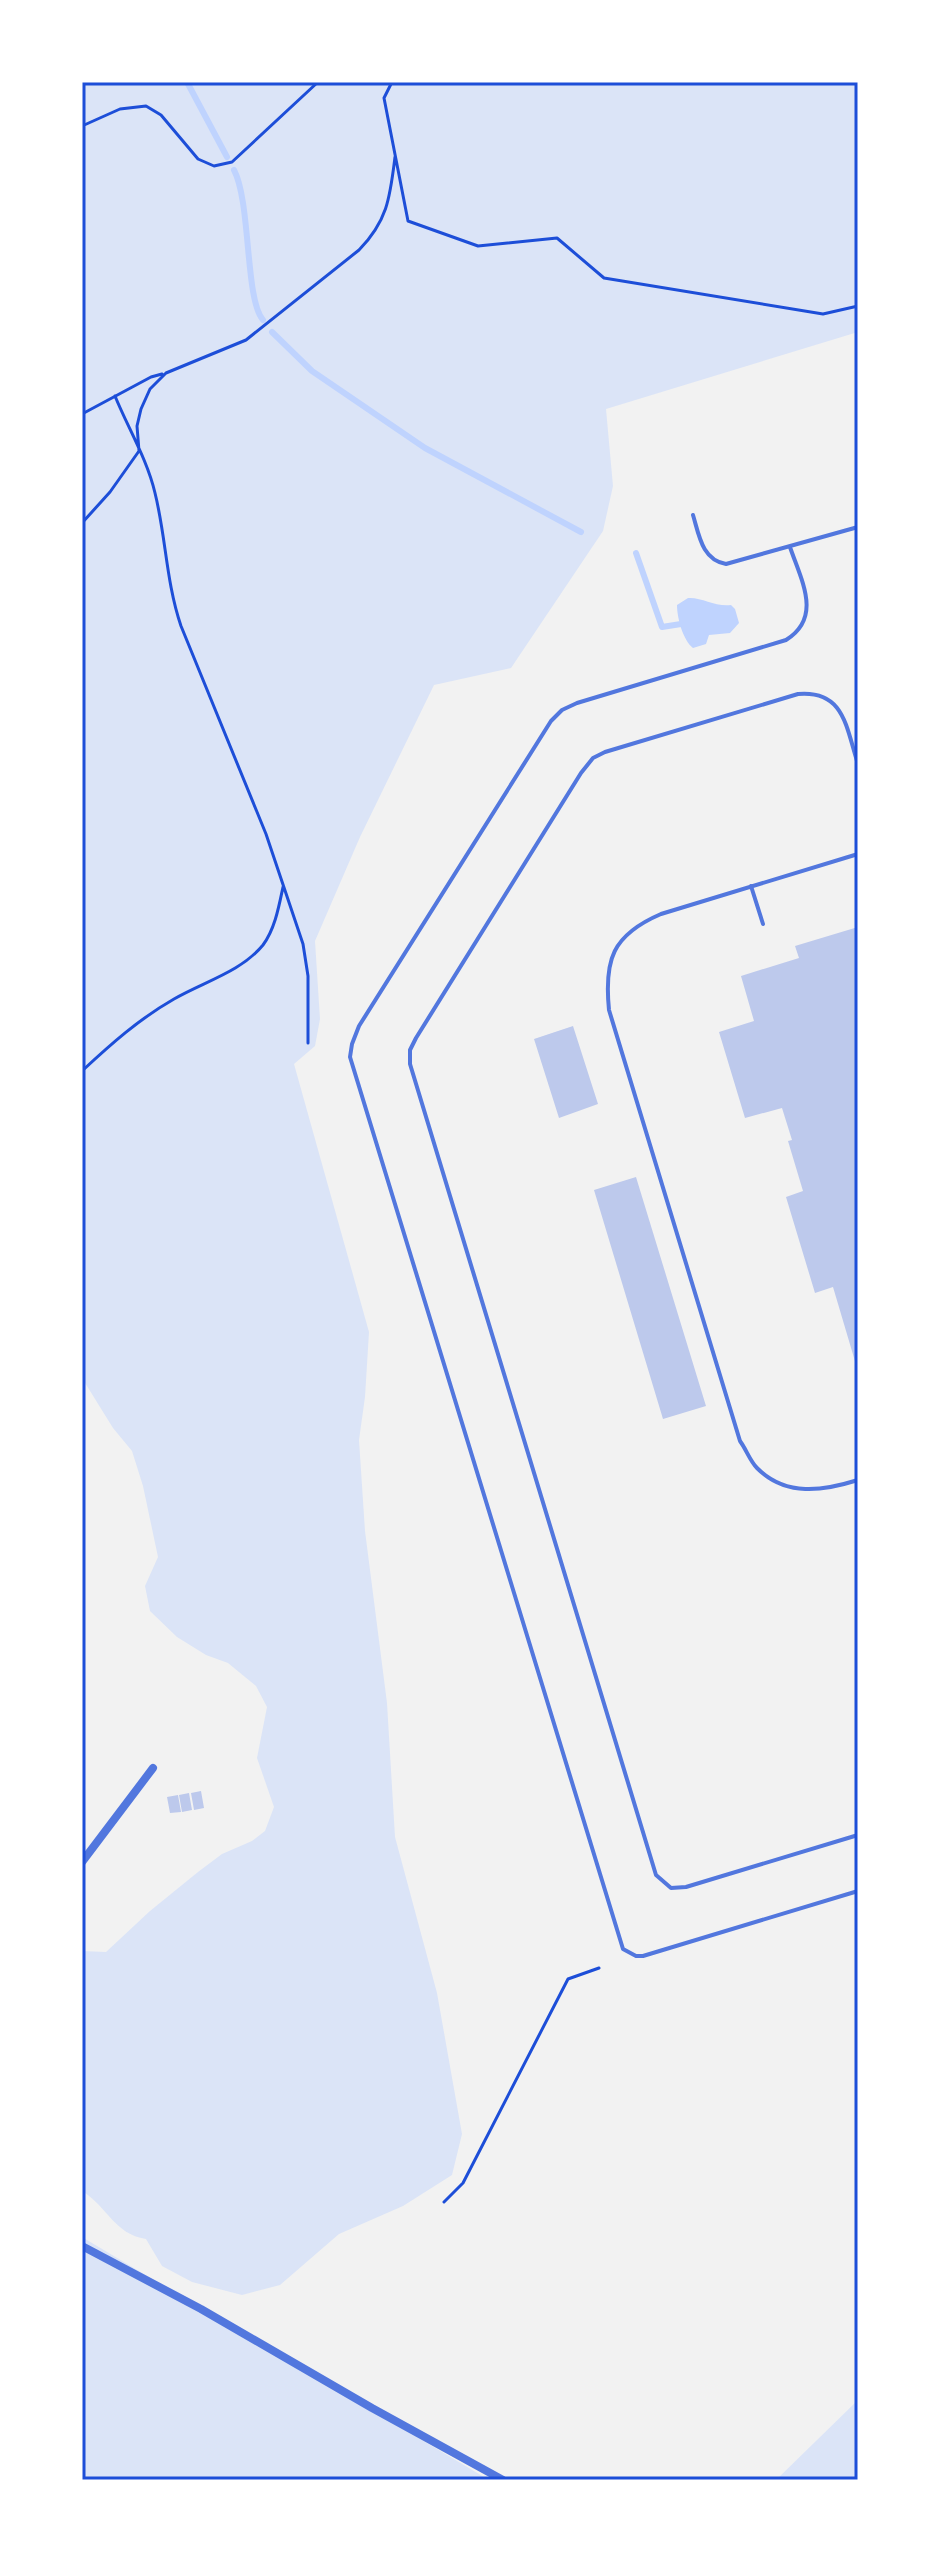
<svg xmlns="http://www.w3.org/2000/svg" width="940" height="2562" viewBox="0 0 940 2562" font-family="Cabin,sans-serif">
	<rect width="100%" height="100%" fill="#f2f2f2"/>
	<path fill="#dbe4f7" d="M82,82H858V332L606,409L613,486L603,531L511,668L434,685L360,837L315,941L320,1019L315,1046L294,1064L369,1332L365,1397L359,1440L365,1531L387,1703L395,1837L437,1993L462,2134L452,2175L403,2206L339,2234L280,2285L242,2295L192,2282L162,2266L146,2239C114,2234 108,2207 82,2191V1951L106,1952L150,1911L198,1872L222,1854L252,1841L265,1831L274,1807L257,1758L267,1707L256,1686L228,1663L206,1655L177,1637L150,1611L145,1586L158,1557L143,1486L132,1451L113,1428L82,1378Z
		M82,2237L489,2480H82Z
		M858,2400V2480H776Z"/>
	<path fill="#bfd3fe" d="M688,598C702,597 715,607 731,605L735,609L739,623L730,633L709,635L706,644L693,648C683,640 677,618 677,605Z"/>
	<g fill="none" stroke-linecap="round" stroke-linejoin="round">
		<path stroke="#bfd3fe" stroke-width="6" d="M187,82L227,157
			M234,170C251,202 245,300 263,320
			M272,332L312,371L425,448L581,532
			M636,553L662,627L681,624"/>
	</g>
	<path fill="#bdc9ec" d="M858,927V1368H857L833,1287L815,1293L786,1197L803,1191L788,1141L792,1140L782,1108L745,1118L719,1032L754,1021L741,976L799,958L795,946Z
		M573,1026L598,1104L559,1118L534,1039Z
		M636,1177L706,1406L663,1419L594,1190Z
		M201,1791L204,1808L194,1810L191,1793Z
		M189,1793L192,1810L182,1812L179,1795Z
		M178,1795L181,1812L170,1813L167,1797Z"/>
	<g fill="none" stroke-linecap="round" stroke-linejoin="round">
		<path stroke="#1d4ed8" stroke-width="3" d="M392,82L384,98L408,221L478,246L557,238L604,278L823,314L858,306
			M82,126L120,109L146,106L161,115L198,159L214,166L232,162L318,82
			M115,396C128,428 147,459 155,493C166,537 166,582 181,626L266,834L303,944L308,976V1043
			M82,414L151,377L162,374
			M82,523L110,492L139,451L137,426L141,409L150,389L166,373L246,340L359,250C388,220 390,197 395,157
			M82,1071C111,1044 139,1019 174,999C203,982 241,972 263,945C275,929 279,906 283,887
			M444,2202L463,2183L568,1979L599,1968"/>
		<path stroke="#5277de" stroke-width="4" d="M693,515C699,535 702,560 726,564L858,527
			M790,547C801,580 823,617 786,640L577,703L562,710L551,721L359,1026L352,1044L350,1057L623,1949L636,1956H643L858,1891
			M858,764C846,728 845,690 798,694L605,752L593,758L581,773L416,1038L410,1050V1064L656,1875L671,1888L686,1887L858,1835
			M858,854L661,914C612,935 604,960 609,1010L740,1441C746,1449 750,1461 757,1468C786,1497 823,1491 858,1480
			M751,886L763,924"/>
		<path stroke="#5277de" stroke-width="8" d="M82,1862L153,1768
			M82,2246L201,2309L372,2408L503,2480"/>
	</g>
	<rect width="940" height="2562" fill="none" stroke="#ffffff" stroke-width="168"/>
	<rect x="84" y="84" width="772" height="2394" fill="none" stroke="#1d4ed8" stroke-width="3"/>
</svg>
